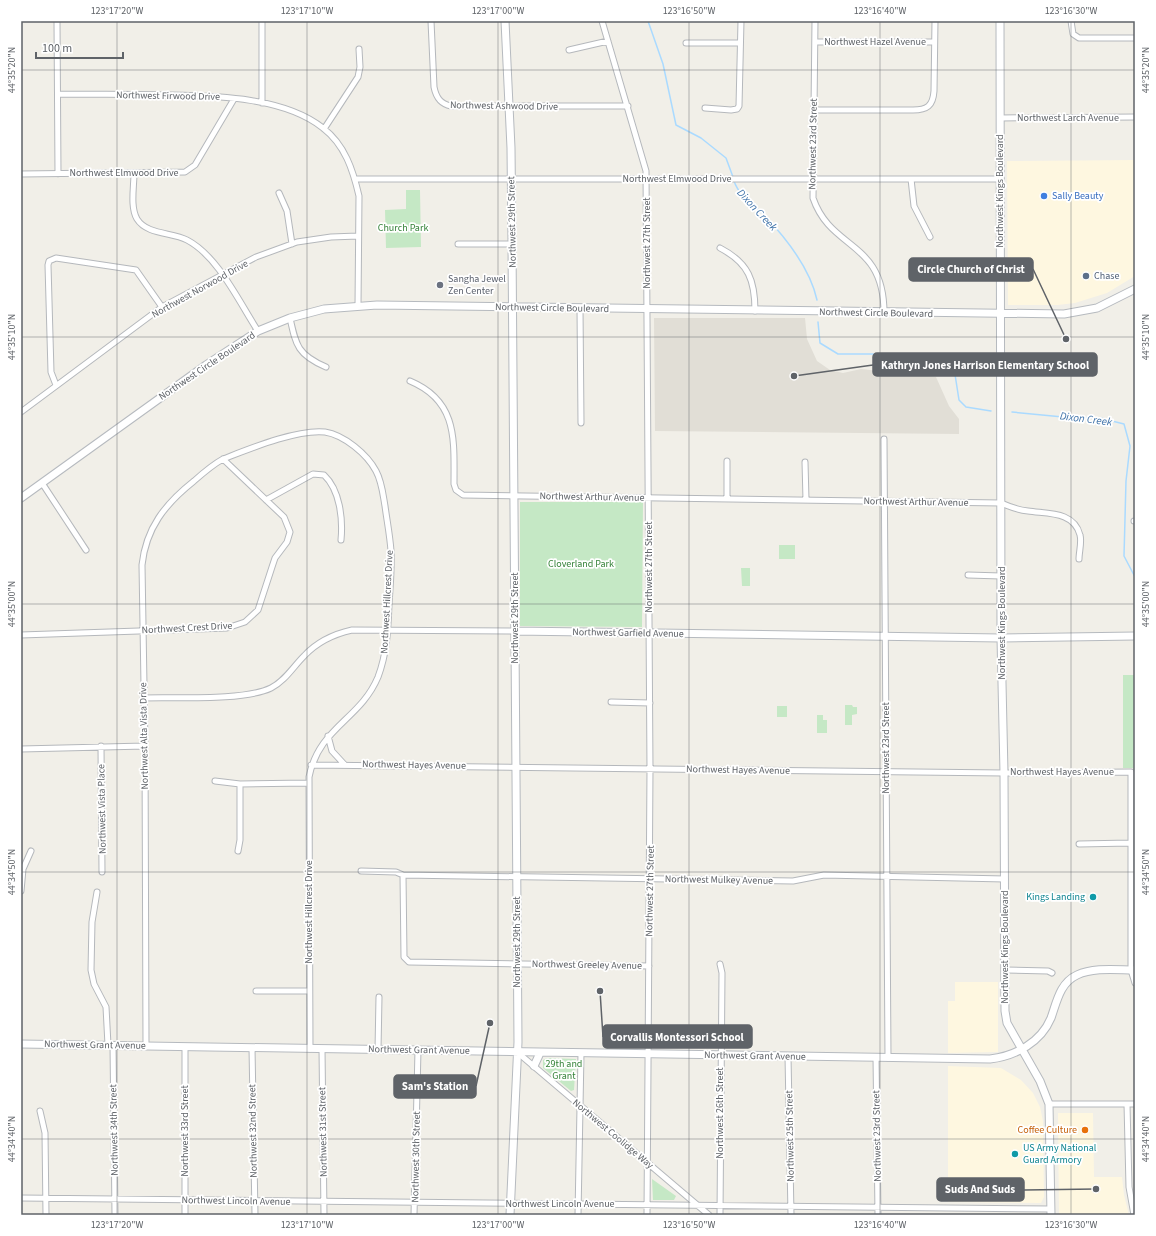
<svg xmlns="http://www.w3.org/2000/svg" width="1156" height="1236" viewBox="0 0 1156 1236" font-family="'Source Sans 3',sans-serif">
	<rect width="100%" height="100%" fill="#f1efe8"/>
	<path fill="#fef7e0" d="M1135,160V276L1107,293L1075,303L1058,305H1008L1007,161Z
		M955,982H998V1052L948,1053V1001H955Z
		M948,1066L1001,1068L1021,1080L1033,1093L1040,1107L1043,1121L1044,1197L1041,1203L948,1202Z
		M1058,1113H1093L1094,1177H1122L1124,1195L1129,1215H1059Z"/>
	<path fill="#e1ded6" d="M654,318H805L807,339L817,361L830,370L843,373L861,369L936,377L949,406L959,419V434L655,431Z"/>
	<path fill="#c5e8c5" d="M406,190H420L421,247L386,248L385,210L406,209Z
		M520,502H643L642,627L520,626Z
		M779,545H795V559H779Z
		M741,568H750V586H742Z
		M1123,675H1135V776H1133V768H1123Z
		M845,705H852L853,707H857V714L852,715V725H845Z
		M777,706H787V717H777Z
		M817,715H823V720H827V733H817Z
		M547,1058L576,1059L574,1090L571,1091L543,1068V1060Z
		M652,1179L676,1196L674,1200H653Z"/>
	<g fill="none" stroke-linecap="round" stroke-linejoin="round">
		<path stroke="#aadaff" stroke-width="1.5" d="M648,21L663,64L676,125L701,138L726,158L733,177
			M734,181C739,196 753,204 764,215C786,238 810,268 817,300
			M818,322L820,343L838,354H872L925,359L954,368L959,400L966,407L991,411
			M1012,412L1063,417L1100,418L1124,424L1130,446L1126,481L1124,556L1135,577"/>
		<g stroke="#b5b8bc" stroke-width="7">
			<path id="street" d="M57,21L58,174
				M262,21V103
				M431,21L434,87C436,97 440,104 451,106H628
				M602,21L646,171L650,769L647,1215
				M815,21L813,198C831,251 884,240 884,313
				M1071,21L1073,34L1079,38H1135
				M816,42H934
				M686,43H740
				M569,50L608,41
				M58,94C93,94 129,94 165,95C213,96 283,96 323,128C345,145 353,170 359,196L358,306
				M705,108L731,110L737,109L739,106L741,21
				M814,110H913C927,110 933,106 934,91L935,21
				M1001,118L1135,117
				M324,129L358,77L360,67L359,49
				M134,173C134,187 130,207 137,219C147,235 172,232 187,240C218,256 239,302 258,331
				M21,174L185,172L195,165L234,99
				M355,179H1000
				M911,179L914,206L930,237
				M279,193L287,211L292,244
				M458,244H512
				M720,248C749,263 755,281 755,311
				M580,308L581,423
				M290,318C296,346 298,355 326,367
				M410,381C458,401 454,440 454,484L456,490L463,495L1001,503C1010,507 1019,510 1028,511C1047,514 1074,511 1080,535C1082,542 1079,552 1079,559
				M56,385L51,372L48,265L49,261L56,258L136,270L162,307
				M21,412L162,307L256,257L297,242L331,237L358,236
				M884,439L888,1058
				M727,461V498
				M805,462L806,500
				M42,483L86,550
				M266,500L313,474L324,475C340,490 343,519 341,540
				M1134,521H1135
				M968,575L1001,576
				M21,635L227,628L245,622L258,610L272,567L275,558L287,542L290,532L284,517L223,459
				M143,698C175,697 244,701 271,688C285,681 293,667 304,656C316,643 334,634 352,630L515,631
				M611,702L650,703
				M328,736L332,751L344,764
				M101,746L102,872
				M21,749L145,746
				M311,765L1004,773L1131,772V970L1135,983
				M215,781L240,784L308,783
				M1079,844L1130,843
				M238,851L240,840V784
				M361,871L396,872L403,875L793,881L824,875L1005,879
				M403,875L404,957L409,962L649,966
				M21,891L23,869L31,851
				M97,892L92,922L91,970L94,984L106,1007L108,1045
				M1006,970L1048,971L1052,973
				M256,991H309
				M113,1045L115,1215
				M146,1045L145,746L142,565C146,528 165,504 194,481C203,473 212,465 223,459C249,449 297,429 325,432C344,435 367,454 376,471C382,482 383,495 385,506C387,521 390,536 391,551C392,569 390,587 389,605C388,630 387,653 378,677C360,720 319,727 309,777L310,1049
				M252,1048L255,1215
				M322,1049L324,1215
				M378,1050L379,997
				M517,1052L709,1215
				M788,1056L791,1215
				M876,1057L878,1215
				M1049,1104H1135
				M1127,1104L1129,1187L1134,1215
				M40,1111L45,1133L46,1215
				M21,1198L1051,1209
				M185,1215V1047
				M414,1215L418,1050
				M578,1215L581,1053
				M720,1215L722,973L720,964"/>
		</g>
		<g stroke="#b6babf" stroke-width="9">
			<path id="secondary" d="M505,21L511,148L512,244L518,1042L510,1215
				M1000,21L1001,638L1004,773L1005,1011L1007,1023L1040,1081L1049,1104L1051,1215
				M21,498L206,365L258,331L290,318L324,309L377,305L1064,314L1097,308L1135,289
				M515,631L1001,638L1135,636
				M21,1044L990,1059C1016,1056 1041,1042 1051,1018C1057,1001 1060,983 1077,975C1094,967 1117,970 1135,970
				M534,1066L540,1053"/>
		</g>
		<use href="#street" stroke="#fff" stroke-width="5"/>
		<use href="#secondary" stroke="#fff" stroke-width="7"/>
	</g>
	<path fill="none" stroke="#5f6368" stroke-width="1" stroke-opacity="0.45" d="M117,21V1215M307,21V1215M498,21V1215M689,21V1215M880,21V1215M1071,21V1215M21,70H1135M21,337H1135M21,604H1135M21,872H1135M21,1139H1135"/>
	<circle fill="#3f7fe0" stroke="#fff" stroke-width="1.5" cx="1044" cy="196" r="4"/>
	<circle fill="#5c6f8a" stroke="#fff" stroke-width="1.5" cx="1086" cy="276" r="4"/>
	<circle fill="#6b7280" stroke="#fff" stroke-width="1.5" cx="440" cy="285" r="4"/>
	<g fill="#0f9aa8" stroke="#fff" stroke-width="1.5">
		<circle cx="1093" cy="897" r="4"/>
		<circle cx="1015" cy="1154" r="4"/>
	</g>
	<circle fill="#e8710a" stroke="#fff" stroke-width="1.5" cx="1085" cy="1130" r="4"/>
	<g text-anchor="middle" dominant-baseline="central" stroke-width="3.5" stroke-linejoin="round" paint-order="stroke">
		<g font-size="10" fill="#5f6368" stroke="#fff">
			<text x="875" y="42">Northwest Hazel Avenue</text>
			<text transform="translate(168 96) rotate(1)">Northwest Firwood Drive</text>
			<text transform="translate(504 106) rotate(1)">Northwest Ashwood Drive</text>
			<text x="1068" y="118">Northwest Larch Avenue</text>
			<text transform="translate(813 144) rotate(-89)">Northwest 23rd Street</text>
			<text x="124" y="173">Northwest Elmwood Drive</text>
			<text x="677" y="179">Northwest Elmwood Drive</text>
			<text transform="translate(1000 191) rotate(-90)">Northwest Kings Boulevard</text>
			<text transform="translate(512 222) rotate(-91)">Northwest 29th Street</text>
			<text transform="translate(647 243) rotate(-90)">Northwest 27th Street</text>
			<text transform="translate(200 289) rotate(-29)">Northwest Norwood Drive</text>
			<text transform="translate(552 308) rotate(1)">Northwest Circle Boulevard</text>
			<text transform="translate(876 313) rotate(1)">Northwest Circle Boulevard</text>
			<text transform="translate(207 366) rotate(-34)">Northwest Circle Boulevard</text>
			<text transform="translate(592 497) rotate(1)">Northwest Arthur Avenue</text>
			<text transform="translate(916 502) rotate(1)">Northwest Arthur Avenue</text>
			<text transform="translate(649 567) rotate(-90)">Northwest 27th Street</text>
			<text transform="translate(387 602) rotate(-87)">Northwest Hillcrest Drive</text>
			<text transform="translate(515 618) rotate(-90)">Northwest 29th Street</text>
			<text transform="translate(1002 623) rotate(-90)">Northwest Kings Boulevard</text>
			<text transform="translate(187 628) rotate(-3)">Northwest Crest Drive</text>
			<text transform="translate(628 633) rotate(1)">Northwest Garfield Avenue</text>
			<text transform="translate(144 736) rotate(-91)">Northwest Alta Vista Drive</text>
			<text transform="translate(886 748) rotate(-90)">Northwest 23rd Street</text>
			<text transform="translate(414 765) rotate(1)">Northwest Hayes Avenue</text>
			<text transform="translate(738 770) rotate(1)">Northwest Hayes Avenue</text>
			<text x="1062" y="772">Northwest Hayes Avenue</text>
			<text transform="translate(102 809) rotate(-91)">Northwest Vista Place</text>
			<text transform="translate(719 880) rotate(1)">Northwest Mulkey Avenue</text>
			<text transform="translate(650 891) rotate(-89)">Northwest 27th Street</text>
			<text transform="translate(309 912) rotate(-90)">Northwest Hillcrest Drive</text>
			<text transform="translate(517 942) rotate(-90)">Northwest 29th Street</text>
			<text transform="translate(1005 947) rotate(-90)">Northwest Kings Boulevard</text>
			<text transform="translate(587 965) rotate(1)">Northwest Greeley Avenue</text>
			<text transform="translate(95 1045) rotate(1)">Northwest Grant Avenue</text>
			<text transform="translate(419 1050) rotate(1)">Northwest Grant Avenue</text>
			<text transform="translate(755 1056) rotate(1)">Northwest Grant Avenue</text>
			<text transform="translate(720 1113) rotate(-90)">Northwest 26th Street</text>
			<text transform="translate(114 1130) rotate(-91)">Northwest 34th Street</text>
			<text transform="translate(185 1131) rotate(-90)">Northwest 33rd Street</text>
			<text transform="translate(253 1131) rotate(-91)">Northwest 32nd Street</text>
			<text transform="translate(323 1132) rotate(-91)">Northwest 31st Street</text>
			<text transform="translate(613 1134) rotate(40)">Northwest Coolidge Way</text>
			<text transform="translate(790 1136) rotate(-91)">Northwest 25th Street</text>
			<text transform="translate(877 1136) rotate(-91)">Northwest 23rd Street</text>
			<text transform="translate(416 1157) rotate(-89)">Northwest 30th Street</text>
			<text transform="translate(236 1201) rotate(1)">Northwest Lincoln Avenue</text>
			<text x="560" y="1204">Northwest Lincoln Avenue</text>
		</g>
		<g font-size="10" fill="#366cbe" stroke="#fff" text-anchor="start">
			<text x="1052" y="196">Sally Beauty</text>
		</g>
		<g font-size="10" fill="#348238" stroke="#fff">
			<text x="403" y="228">Church Park</text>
			<text x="581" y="564">Cloverland Park</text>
			<text x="564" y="1064">29th and<tspan x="564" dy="12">Grant</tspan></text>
		</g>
		<g font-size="10" fill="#4e5e75" stroke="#fff" text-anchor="start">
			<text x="1094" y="276">Chase</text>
		</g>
		<g font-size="10" fill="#5b616d" stroke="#fff" text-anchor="start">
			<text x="448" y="279">Sangha Jewel<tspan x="448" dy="12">Zen Center</tspan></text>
		</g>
		<g font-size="10" fill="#0d838f" stroke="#fff" text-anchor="end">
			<text x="1085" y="897">Kings Landing</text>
			<text x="1023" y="1148" text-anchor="start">US Army National<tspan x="1023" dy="12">Guard Armory</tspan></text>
		</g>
		<g font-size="10" fill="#c56008" stroke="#fff" text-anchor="end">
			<text x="1077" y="1130">Coffee Culture</text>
		</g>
		<g font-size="11" font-style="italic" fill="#4174aa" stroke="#fff">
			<text transform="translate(757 210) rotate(47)">Dixon Creek</text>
			<text transform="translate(1086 419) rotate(7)">Dixon Creek</text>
		</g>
	</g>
	<path fill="none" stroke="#5f6368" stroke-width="1.5" d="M1066 339L1033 269M794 376L873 365M600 991L603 1037M490 1023L476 1086M1096 1189L1024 1190"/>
	<g fill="#5f6368" stroke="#fff" stroke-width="1.5">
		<circle cx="1066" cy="339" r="4"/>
		<circle cx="794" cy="376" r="4"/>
		<circle cx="600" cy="991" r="4"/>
		<circle cx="490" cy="1023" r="4"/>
		<circle cx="1096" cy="1189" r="4"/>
	</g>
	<g fill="#5f6368" stroke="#5f6368" stroke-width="1.5">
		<rect x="909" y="258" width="124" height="23" rx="4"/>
		<rect x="873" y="353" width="224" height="23" rx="4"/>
		<rect x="603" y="1025" width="149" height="23" rx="4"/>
		<rect x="394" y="1075" width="82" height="23" rx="4"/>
		<rect x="937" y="1178" width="87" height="23" rx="4"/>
	</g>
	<g font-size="11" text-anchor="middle" font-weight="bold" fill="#fff">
		<text x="971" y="273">Circle Church of Christ</text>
		<text x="985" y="369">Kathryn Jones Harrison Elementary School</text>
		<text x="677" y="1041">Corvallis Montessori School</text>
		<text x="435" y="1090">Sam's Station</text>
		<text x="980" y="1193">Suds And Suds</text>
	</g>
	<rect width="1156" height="1236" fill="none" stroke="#ffffff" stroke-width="44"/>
	<path d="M36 52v6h87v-6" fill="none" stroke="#5f6368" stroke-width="2"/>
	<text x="42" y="52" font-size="12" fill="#5f6368" stroke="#ffffff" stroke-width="3" paint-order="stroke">100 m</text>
	<rect x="22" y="22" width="1112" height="1192" fill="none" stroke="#5f6368" stroke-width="1.5"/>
	<g font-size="10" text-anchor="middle" fill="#5f6368">
		<text x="117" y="14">123°17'20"W</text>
		<text x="307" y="14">123°17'10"W</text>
		<text x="498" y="14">123°17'00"W</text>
		<text x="689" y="14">123°16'50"W</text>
		<text x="880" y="14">123°16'40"W</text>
		<text x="1071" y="14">123°16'30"W</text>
		<text transform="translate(11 70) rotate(-90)" y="4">44°35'20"N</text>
		<text transform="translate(1145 70) rotate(-90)" y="4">44°35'20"N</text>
		<text transform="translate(11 337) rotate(-90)" y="4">44°35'10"N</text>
		<text transform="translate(1145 337) rotate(-90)" y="4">44°35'10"N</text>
		<text transform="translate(11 604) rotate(-90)" y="4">44°35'00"N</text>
		<text transform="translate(1145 604) rotate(-90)" y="4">44°35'00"N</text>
		<text transform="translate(11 872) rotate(-90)" y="4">44°34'50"N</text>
		<text transform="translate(1145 872) rotate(-90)" y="4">44°34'50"N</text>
		<text transform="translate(11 1139) rotate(-90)" y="4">44°34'40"N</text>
		<text transform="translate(1145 1139) rotate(-90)" y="4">44°34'40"N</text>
		<text x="117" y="1228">123°17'20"W</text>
		<text x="307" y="1228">123°17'10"W</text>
		<text x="498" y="1228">123°17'00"W</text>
		<text x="689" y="1228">123°16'50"W</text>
		<text x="880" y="1228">123°16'40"W</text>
		<text x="1071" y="1228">123°16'30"W</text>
	</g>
</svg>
